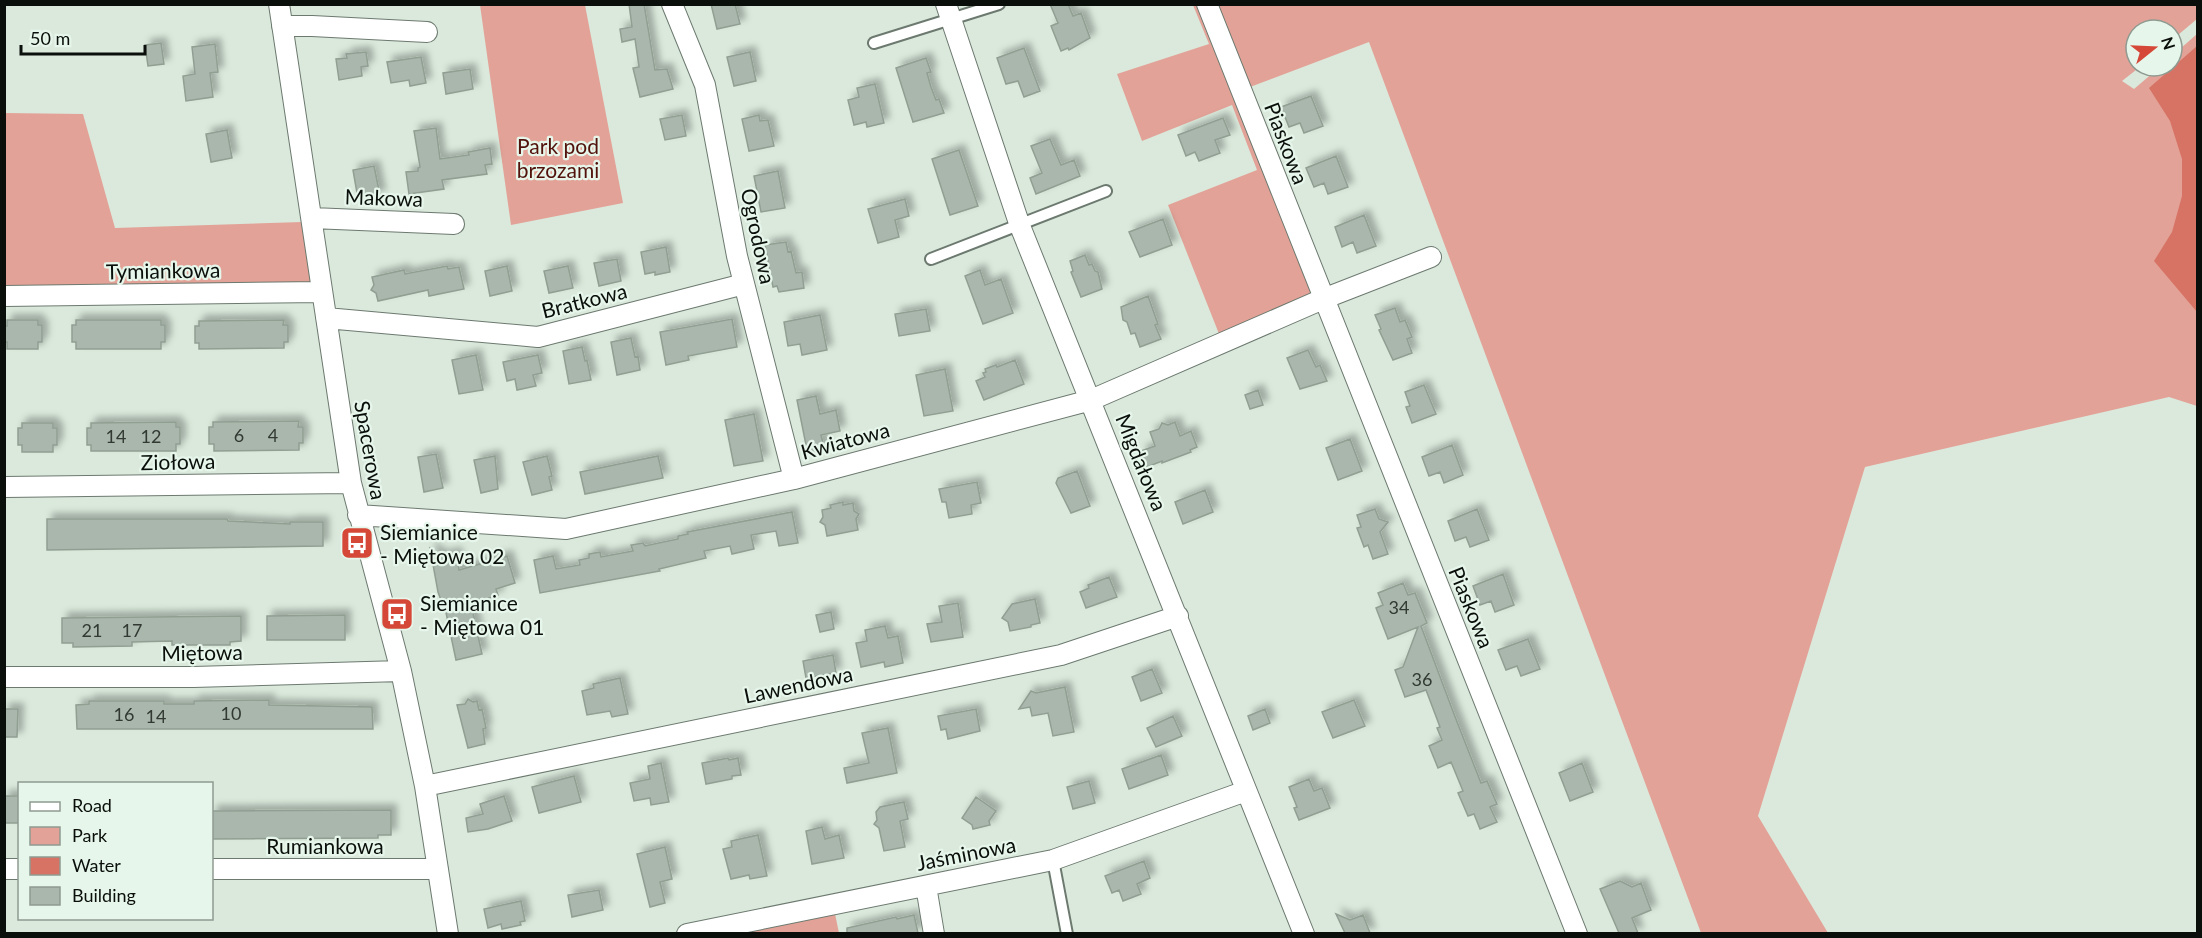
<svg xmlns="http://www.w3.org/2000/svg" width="2202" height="938" viewBox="0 0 2202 938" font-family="Lato,sans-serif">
	<defs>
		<filter id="shadow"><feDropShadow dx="5.5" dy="-5.5" stdDeviation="3" flood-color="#0004"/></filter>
	</defs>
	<rect width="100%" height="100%" fill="#dae9dc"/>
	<path fill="#e3a297" d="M480,5H585L623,203L511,225Z
		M1193,5H2197V19L2172,40V30H2136V66H2141L2122,81L2134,89L2161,66H2172V56L2197,34V406L2169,397L1865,467L1758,816L1828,933H1701L1369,42L1250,87L1331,304L1225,349L1168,205L1257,170L1232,105L1142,141L1117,74L1209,44Z
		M4,113L83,114L115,228L302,222L313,292L5,295Z
		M834,909L839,933H747L745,926Z"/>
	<path fill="#d67364" d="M2197,46V312L2154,261L2172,232L2182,196V159L2170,121L2149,88Z"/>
	<path fill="#a9b7ac" stroke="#919f93" stroke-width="1.5" filter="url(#shadow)" d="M629,4H644L655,70L667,69L673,89L640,97L633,68L639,67L635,39L622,42L620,29L632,27Z
		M711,4H735L740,24L717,29Z
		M1050,4H1068L1073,16L1081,13L1090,38L1069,50L1068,48L1061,51L1051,26L1058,23Z
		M161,43L164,64L148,66L145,45Z
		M215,44L218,72L210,73L213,97L186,101L183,76L195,74L192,47Z
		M1024,48L1040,91L1024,97L1018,81L1006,84L997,58Z
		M366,52L368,66L361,67L362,76L339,80L336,59L347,58L346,54Z
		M750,52L756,81L734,86L727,57Z
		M421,57L426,83L410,86L409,80L391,83L387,62Z
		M926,58L931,72L927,73L931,87L936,100L939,99L944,113L913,122L896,68Z
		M470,69L473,89L446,94L443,73Z
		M875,84L884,123L867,127L866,122L854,125L848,100L859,97L857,88Z
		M1311,96L1323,126L1304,133L1300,123L1289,127L1281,107Z
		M682,115L686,136L665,140L660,119Z
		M759,115L760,121L768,120L774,146L749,151L742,119Z
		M1223,118L1230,135L1215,140L1220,153L1199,161L1195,152L1186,156L1178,135Z
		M436,128L440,159L469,155L468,152L490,148L492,164L485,165L487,174L442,180L444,189L409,194L406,172L418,171V168L420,167L414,131Z
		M227,130L232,158L211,162L206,134Z
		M1050,139L1061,165L1074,160L1080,176L1036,194L1030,178L1042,173L1031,146Z
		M959,150L978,206L950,215L932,159Z
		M1336,156L1348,187L1328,194L1324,183L1314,187L1306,168Z
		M374,166L380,195L358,199L353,170Z
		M778,171L785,208L761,212L754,176Z
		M905,199L909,216L895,220L899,237L878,243L868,209Z
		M1364,215L1376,246L1357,253L1353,242L1342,247L1335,227Z
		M1163,219L1172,245L1140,257L1129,232Z
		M786,242L788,252L791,251L796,273L802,272L804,288L779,292L777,286L773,287L765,245Z
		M666,247L670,272L655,275V272L645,274L641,252Z
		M1085,255L1089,265L1092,264L1095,271L1098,272L1102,289L1081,297L1071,272L1073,271L1070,261Z
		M617,259L621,281L599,286L594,263Z
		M447,266L448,269L459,267L464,289L429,296L428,290L378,301L376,293L371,290L374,285L372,277L404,270L405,274Z
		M507,266L512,291L490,296L485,271Z
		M568,266L573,288L549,293L544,271Z
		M980,270L985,285L1001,279L1013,313L983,324L965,276Z
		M1148,296L1158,324L1155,325L1161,339L1140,347L1135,333L1131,334L1127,322L1123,320L1121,307Z
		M1395,308L1400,322L1405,320L1412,337L1407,339L1412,353L1393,360L1379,330L1381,329L1375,315Z
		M926,309L930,331L899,336L895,314Z
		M820,315L827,350L802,355L800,344L788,346L784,322Z
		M732,319L737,347L688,356L689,360L666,365L660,332Z
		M7,320H38V325H42V342H38V349H7V342H4V326H7Z
		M76,320H161V325H165V342H161V349H76V342H72V325H76Z
		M284,320L283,325H288V342H284V348L199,349V343H195V326H199V321Z
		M631,338L635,357L638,356L640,370L617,375L611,342Z
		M582,347L585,361L587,360L591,380L569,384L563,351Z
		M1308,350L1316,367L1320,365L1327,381L1300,389L1287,358Z
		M476,355L483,390L459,394L452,360Z
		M538,355L542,373L533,375L536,386L517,390L515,379L507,381L503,362Z
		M1015,360L1024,384L984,400L976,381L985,377L983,373L986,372L985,369L996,365L997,367Z
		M945,369L953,411L924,416L916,375Z
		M1424,385L1436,414L1412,423L1406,407L1410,406L1405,392Z
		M1258,390L1263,405L1250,409L1245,395Z
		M816,396L820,414L836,410L840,431L821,435L825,451L808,455L797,400Z
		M754,414L763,461L734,466L725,420Z
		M299,421L298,427H303V443H299V450L214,451V444H209V427H213V422Z
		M176,422V427H180V444H176V451H91V445H87V428H91V423Z
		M1175,422L1180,436L1191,431L1197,447L1190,450L1191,452L1162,463V461L1147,467L1141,451L1155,446L1150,432L1159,429L1162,423L1168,425Z
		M22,423H53V428H57V445H53V452H22V445H18V428H22Z
		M1350,439L1362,471L1338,480L1326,448Z
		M1452,445L1463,475L1444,483L1440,472L1429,476L1422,457Z
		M436,454L443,488L424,492L418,457Z
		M495,456L498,489L481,493L474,460Z
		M547,456L552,476L549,477L552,490L532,495L523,462Z
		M658,456L663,478L585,494L580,472Z
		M1077,471L1090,506L1071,513L1056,483L1058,478Z
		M977,482L981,503L971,505L972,514L949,518L946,502H942L939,489Z
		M1205,490L1213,512L1183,524L1175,502Z
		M843,502V505L853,503L854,511L859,514L856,519L858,530L827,536L825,525L820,522L823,517L822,510L831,508L830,505Z
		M1375,509L1379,519L1388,522L1380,532L1388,554L1373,559L1368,545L1364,547L1357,528L1361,527L1357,515Z
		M1477,509L1489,540L1470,547L1466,537L1455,541L1448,521Z
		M792,512L798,543L779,546L776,531L751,535L754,549L732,554L730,546L704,551L706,558L659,569L660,571L540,593L534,560L553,556L556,569L580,565L579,560L589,558V554L600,552L601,557L633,551L631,545L643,543L645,546L678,539V536L688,534L687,532Z
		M47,519H227L228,521L290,524V522H323V546L47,550Z
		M430,548L442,556L456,553L459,570L507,556L515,583L496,589L498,595L471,604L482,654L456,660L444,603H442L438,592Z
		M1503,574L1514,605L1495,612L1491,601L1480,605L1473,586Z
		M1109,577L1117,597L1086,608L1080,592L1089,588L1088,585Z
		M1403,583L1408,595L1415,593L1427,623L1421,626L1454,714L1481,783L1487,781L1497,804L1490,807L1497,822L1480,829L1474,814L1468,816L1458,793L1463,791L1451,762L1438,768L1429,746L1442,740L1437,728L1440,727L1426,690L1405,697L1395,670L1403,667L1418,627L1388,639L1376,608L1383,605L1378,593Z
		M1035,599L1040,623L1031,625V627L1010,631L1008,622L1002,618L1012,604Z
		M958,603L963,637L931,642L927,624L942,622L939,606Z
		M831,612L834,629L820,632L816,615Z
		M345,615V640H267V616Z
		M241,616V641L230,642V645H172V641L132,642V646L73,647V643H62V618Z
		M885,626L888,638L898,636L903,663L885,667L884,662L861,667L856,643L867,641L865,630Z
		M1528,639L1540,669L1521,676L1517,666L1506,670L1498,650Z
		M833,655L836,673L806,678L803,661Z
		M1152,669L1162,693L1141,701L1132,677Z
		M620,678L628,714L612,717L610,711L587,715L582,691L594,688L593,684Z
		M1065,687L1074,732L1053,736L1048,713L1032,716L1030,707L1019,709L1031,691L1036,693Z
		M468,699L473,702L477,701L479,710L482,709L486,728L483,729L485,744L468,748L457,705L465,704Z
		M269,700V705L372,707L373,729H77L76,705L89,704V701H164V704H194V701Z
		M1354,700L1365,726L1333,738L1322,712Z
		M4,709H18L17,737H4Z
		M976,709L980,731L948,739L946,729L941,730L938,716Z
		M1265,709L1270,723L1253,730L1248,716Z
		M1173,716L1182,736L1156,747L1147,728Z
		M888,728L897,773L847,783L844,768L869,763L862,733Z
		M1161,755L1168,775L1129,789L1122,769Z
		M728,758L729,760L738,758L741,775L732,776V779L706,784L702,763Z
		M661,763L669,802L651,805L650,798L634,801L630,783L650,779L648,766Z
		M1582,763L1593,792L1570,801L1559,773Z
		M574,776L581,802L539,813L532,787Z
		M1309,779L1314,791L1322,788L1330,808L1299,820L1294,808L1297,807L1289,787Z
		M1089,781L1095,803L1073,809L1067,787Z
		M4,796H20V823H4Z
		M504,796L512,821L488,829L468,832L466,818L483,814L480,804Z
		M976,797L996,811L989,821L990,825L973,829L972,825L962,818Z
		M904,802L908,819L900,821L905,847L884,851L879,828L874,824L877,820L876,812L880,807Z
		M391,810V835H378V838L212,839V811Z
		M822,827L825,839L839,835L844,858L812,864L806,831Z
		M758,835L767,876L750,879L749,875L731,879L723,849L732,847L731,841Z
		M665,847L672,879L660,882L665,903L650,907L637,854Z
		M1144,861L1150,878L1137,884L1141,894L1123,901L1119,890L1112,893L1105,876Z
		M1620,881L1632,887L1641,883L1651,910L1632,918L1638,933H1619L1600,889Z
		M599,890L603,910L572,917L568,895Z
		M521,901L525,921L520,922L521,925L502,929L501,924L488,928L484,909Z
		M1336,914L1350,920L1363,915L1370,933H1345Z
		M914,915L918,933H847V928L896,917L897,919Z"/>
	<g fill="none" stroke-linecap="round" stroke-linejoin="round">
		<g stroke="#6c796f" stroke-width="14">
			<path id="lane" d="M874,43L999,4
				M931,259L1106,191
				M1053,860L1067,934"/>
		</g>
		<g stroke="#6c796f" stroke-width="22">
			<path id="street" d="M279,4L351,483L401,671L425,786L448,934
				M672,4L705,85L737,256L794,479
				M946,4L1020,226L1304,934
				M1207,4L1577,934
				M282,26H312L427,32
				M312,218L454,224
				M4,296L322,292
				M326,318L538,337L744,284
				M4,487L351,483
				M358,515L566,529L794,479L1091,400L1323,299L1431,257
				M4,677H193L401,671
				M425,786L1061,655L1178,616
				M4,869H20
				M212,869H438
				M926,886L934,934
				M687,934L1053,860L1246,791"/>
		</g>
		<use href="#lane" stroke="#fff" stroke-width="10"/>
		<use href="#street" stroke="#fff" stroke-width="20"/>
	</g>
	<defs>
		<g id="bus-square" transform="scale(1.725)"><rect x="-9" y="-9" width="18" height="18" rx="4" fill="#d54838" stroke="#e7f6ea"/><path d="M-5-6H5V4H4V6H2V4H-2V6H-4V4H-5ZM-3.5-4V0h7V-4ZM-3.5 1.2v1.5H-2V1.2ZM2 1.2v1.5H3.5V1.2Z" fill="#fff"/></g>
	</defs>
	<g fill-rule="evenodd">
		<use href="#bus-square" x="357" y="543"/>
		<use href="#bus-square" x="397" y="614"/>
	</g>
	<g text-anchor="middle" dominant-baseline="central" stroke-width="4.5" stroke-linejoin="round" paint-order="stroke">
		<g font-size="18" fill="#323933">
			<text x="239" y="435">6</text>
			<text x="273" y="435">4</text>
			<text x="116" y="436">14</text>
			<text x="151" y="436">12</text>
			<text x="1399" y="607">34</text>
			<text x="92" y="630">21</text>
			<text x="132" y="630">17</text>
			<text x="1422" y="679">36</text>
			<text x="231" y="713">10</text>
			<text x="124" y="714">16</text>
			<text x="156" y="716">14</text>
		</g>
		<g font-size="21" fill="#0a0f0b" stroke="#e7f6ea">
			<text transform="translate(1287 143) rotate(69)">Piaskowa</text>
			<text transform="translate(384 197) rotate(2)">Makowa</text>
			<text transform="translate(759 236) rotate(78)">Ogrodowa</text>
			<text transform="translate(163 270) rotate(-1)">Tymiankowa</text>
			<text transform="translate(584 300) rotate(-14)">Bratkowa</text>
			<text transform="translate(845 440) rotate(-15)">Kwiatowa</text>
			<text transform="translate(371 450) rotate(80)">Spacerowa</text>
			<text transform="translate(178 461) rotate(-1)">Ziołowa</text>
			<text transform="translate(1142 462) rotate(68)">Migdałowa</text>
			<text transform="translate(1472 607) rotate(68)">Piaskowa</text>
			<text transform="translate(202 652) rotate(-1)">Miętowa</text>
			<text transform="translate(798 684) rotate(-12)">Lawendowa</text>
			<text x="325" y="845">Rumiankowa</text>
			<text transform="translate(966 853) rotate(-11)">Jaśminowa</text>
		</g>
		<g font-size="21" fill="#51120c" stroke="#e7f6ea">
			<text x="558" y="145">Park pod<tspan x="558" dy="24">brzozami</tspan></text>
		</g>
		<g font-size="21" fill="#0a0f0b" stroke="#e7f6ea" text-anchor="start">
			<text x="380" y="531">Siemianice<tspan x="380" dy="24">- Miętowa 02</tspan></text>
			<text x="420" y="602">Siemianice<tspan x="420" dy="24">- Miętowa 01</tspan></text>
		</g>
	</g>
	<rect width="2202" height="938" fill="none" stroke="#0a0f0b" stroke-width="12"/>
	<rect x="18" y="782" width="195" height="138" fill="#e7f6ea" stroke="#8f9a91" stroke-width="1.5"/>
	<rect x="30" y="802" width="30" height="9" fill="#ffffff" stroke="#8f9a91" stroke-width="1.5"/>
	<text x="72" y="812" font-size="18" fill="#0a0f0b">Road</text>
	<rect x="30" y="827" width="30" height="18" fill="#e3a297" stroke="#8f9a91" stroke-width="1.5"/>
	<text x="72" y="842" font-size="18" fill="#0a0f0b">Park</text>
	<rect x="30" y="857" width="30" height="18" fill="#d67364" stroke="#8f9a91" stroke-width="1.5"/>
	<text x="72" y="872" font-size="18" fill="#0a0f0b">Water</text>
	<rect x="30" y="887" width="30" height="18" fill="#a9b7ac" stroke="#8f9a91" stroke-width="1.5"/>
	<text x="72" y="902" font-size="18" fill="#0a0f0b">Building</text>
	<g transform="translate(2154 48) rotate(72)"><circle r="28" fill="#e7f6ea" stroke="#8f9a91" stroke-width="1.5"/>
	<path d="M0-4.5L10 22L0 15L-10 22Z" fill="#d54838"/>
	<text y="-9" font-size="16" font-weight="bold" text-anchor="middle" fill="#0a0f0b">N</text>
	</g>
	<path d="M21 45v9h124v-9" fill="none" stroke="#0a0f0b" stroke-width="3"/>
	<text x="30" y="45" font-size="18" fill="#0a0f0b" stroke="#e7f6ea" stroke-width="4.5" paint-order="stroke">50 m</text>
</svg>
